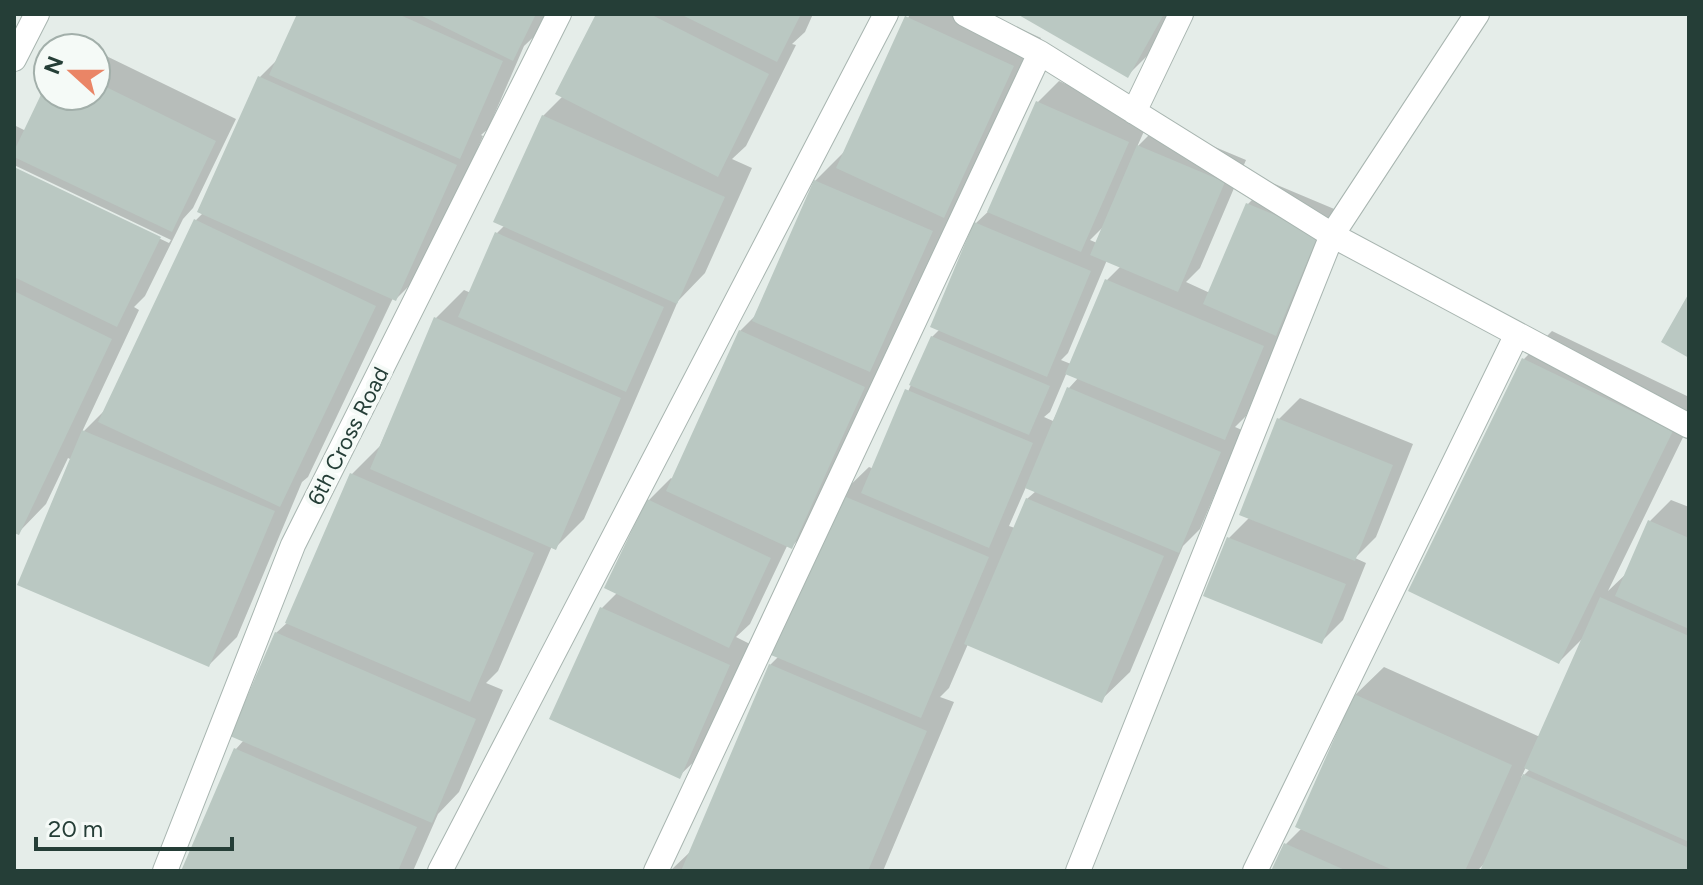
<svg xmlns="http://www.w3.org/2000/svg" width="1703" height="885" viewBox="0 0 1703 885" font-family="Figtree,sans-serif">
	<rect width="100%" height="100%" fill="#e5ede9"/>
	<path fill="#0003" fill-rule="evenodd" d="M299,14H548L541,30L524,46L488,129L481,135L483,136L424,271L396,299L393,298L308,477L302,482L237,637L209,665L72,460L68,458L46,504L18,533L14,531V169L169,243L171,240L14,165V125L26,131L48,85V96H96V51L236,119L193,208L183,219L145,296L134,307L139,310L81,434L106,409L196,220L203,213L260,77L279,58Z
		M598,14H813L805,32L792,44L796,45L746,146L732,159L752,168L705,273L678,301L584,519L556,547L552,546L498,671L486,683L503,690L459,792L438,814L413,871H183L236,749L244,740L276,633L288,622L352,474L380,446L436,318L464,290L471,293L497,233L505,225L543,116L563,96Z
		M910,14H989L1041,38L898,342L884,355L892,359L820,518L792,546L788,544L750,624L736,637L750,644L701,755L679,776L601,609L618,592L607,587L649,500L671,478L674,480L740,331L758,313L815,181L844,152Z
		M1021,14H1174L1156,47L1128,75Z
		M80,43L90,48H74Z
		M1059,81L1149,120L1137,147L1160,124L1246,160L1200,268L1186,282L1210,293L1248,204L1270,182L1339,211L1284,325L1246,416L1235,427L1242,430L1200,529L1183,546L1130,672L1101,700L968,644L949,688L940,697L954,702L883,871H670L690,852L770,665L779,656L840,495L869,467L874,469L932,337L940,329L976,223L992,208L1037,103ZM1104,226L1097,243L1090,240ZM1107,260L1121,266L1107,280L1071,364L1061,360L1068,353ZM1067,372L1079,377L1069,388L1053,421L1044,417L1050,412ZM1026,487L1036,491L1027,499L1015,528L1009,526Z
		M1552,331L1689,397V425L1608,591L1628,572L1650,521L1671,500L1689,507V871H1483L1486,862L1477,871H1273L1286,844L1302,828L1355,695L1384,667L1540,737L1585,636L1559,662L1523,360ZM1526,767L1530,769L1521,778Z
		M1300,398L1413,444L1376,537L1355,558L1366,563L1343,620L1321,642L1228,539L1250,517L1278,420Z"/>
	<path fill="#bac8c2" d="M297,14H398L503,61L460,159L269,75Z
		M418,14H536L513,61Z
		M596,14H650L769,74L718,177L555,94Z
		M680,14H801L777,62Z
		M1017,14H1164L1128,78Z
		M905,16L1014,66L944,218L836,168Z
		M258,76L457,165L396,301L197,212Z
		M48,80V96H96V82L216,141L172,232L14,157V151Z
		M1036,101L1129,142L1081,252L987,212Z
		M542,115L725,197L677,304L493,222Z
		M1137,145L1225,182L1178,292L1090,255Z
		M14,167L161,237L117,327L14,277Z
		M814,180L933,231L870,372L752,321Z
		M1246,203L1319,233L1276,336L1203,304Z
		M194,219L376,306L280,507L98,422Z
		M974,222L1091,271L1047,377L930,327Z
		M495,232L664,307L626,392L458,317Z
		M1105,279L1264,346L1225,440L1065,374Z
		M14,291L112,339L19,535L14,533Z
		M1689,293V358L1661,342Z
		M434,317L621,398L556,550L370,469Z
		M739,330L865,387L792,549L666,491Z
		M931,336L1050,386L1029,435L909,385Z
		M1522,358L1673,431L1559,664L1408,591Z
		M1067,387L1221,452L1179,553L1025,488Z
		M905,389L1033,443L989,548L861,493Z
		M1277,418L1393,465L1355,561L1239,515Z
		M82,430L275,511L209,667L17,585Z
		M350,473L534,553L470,702L285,623Z
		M839,494L989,557L921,718L771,655Z
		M1026,498L1164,556L1102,703L964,644Z
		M647,499L771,558L729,648L604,588Z
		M1648,520L1689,538V629L1615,596Z
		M1227,537L1346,584L1322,644L1203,596Z
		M1600,597L1689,636V842L1524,768Z
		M600,607L730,665L680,779L549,719Z
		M275,632L476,719L432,823L230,736Z
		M769,664L927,731L868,871H681Z
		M1354,694L1512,765L1465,871H1395L1295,827Z
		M234,748L417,827L398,871H181Z
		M1523,774L1689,848V871H1480Z
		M1284,843L1347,871H1271Z"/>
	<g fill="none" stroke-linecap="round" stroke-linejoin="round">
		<g stroke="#a8b5b0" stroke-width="26">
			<path id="minor" d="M965,14L1040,53L1332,235L1689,426
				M14,59L37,14
				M1134,112L1181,14
				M165,871L293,545L559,14
				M440,871L886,14
				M656,871L1040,53
				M1078,871L1332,235L1477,14
				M1255,871L1517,334"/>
		</g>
		<use href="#minor" stroke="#fff" stroke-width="24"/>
	</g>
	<g text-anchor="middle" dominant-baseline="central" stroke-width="8" stroke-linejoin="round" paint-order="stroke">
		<g font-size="22" fill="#253e37" stroke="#f5faf7">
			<text transform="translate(348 436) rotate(-63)">6th Cross Road</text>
		</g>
	</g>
	<rect width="1703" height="885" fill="none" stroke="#253e37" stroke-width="32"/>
	<g transform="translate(72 72) rotate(291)"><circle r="38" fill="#f5faf7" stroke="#a2afaa" stroke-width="2"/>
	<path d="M0-6L14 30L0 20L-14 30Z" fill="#ea8566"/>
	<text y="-12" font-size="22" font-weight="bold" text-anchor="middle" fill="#253e37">N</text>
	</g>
	<path d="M36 837v12h196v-12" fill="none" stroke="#253e37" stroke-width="4"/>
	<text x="48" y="837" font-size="24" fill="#253e37" stroke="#f5faf7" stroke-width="6" paint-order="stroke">20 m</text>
</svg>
